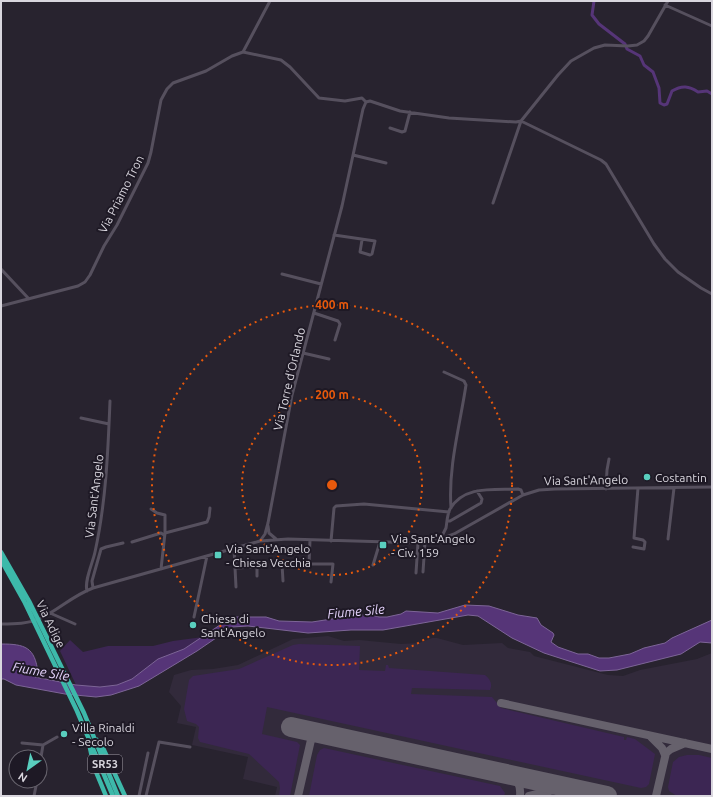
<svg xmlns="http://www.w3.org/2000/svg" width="713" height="797" viewBox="0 0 713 797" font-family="Ubuntu,sans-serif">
	<rect width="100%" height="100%" fill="#28232f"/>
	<path fill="#322a3b" d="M328,636L344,641L359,640L401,644L419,643L432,638H437L463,645L502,643L508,648L530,652L534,656L608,675L623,676L640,670L697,659L712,653V796H275L277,787L243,779L248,757L192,745L196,727L177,723L181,706L169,692L174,675L191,670L213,669L238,665L293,639Z"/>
	<path fill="#3c2653" d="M203,637L184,649L158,659L132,679L117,685L100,687L76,685L60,651L70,640L83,652L108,646H153L173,641Z
		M299,644L360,646L359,670L385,671L386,665H388L389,668L485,675C490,679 493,684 490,690L412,688L411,694L492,697L501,708L624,737V740H626L627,737L635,739L655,754L649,784L646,787L641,788L267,707L262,734L297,742L300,745L290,796H279L280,788L279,782L249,754L200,742L198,738L199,727L196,724L187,721L184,709L189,680L193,676L239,669L293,645Z
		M324,748L500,786L505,793L504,796H309L317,755L320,750Z
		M687,755H699L712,758V796H677L669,791L668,787L673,762L679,757Z"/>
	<path fill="#563578" stroke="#7d6597" d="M465,605L489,606L518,615L537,618L541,625L553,633L554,635L551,642L558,647L578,654H588L599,658H609L630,654L644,648L665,643L672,638L712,620V643L700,642L681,654L617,670L600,671L544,653L512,638L478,616L468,615L383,630H351L308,633L248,626L232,627L197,651L139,686L111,695L96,697L65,694L16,685L4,679H1V644C25,644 35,647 38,673L35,677L76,685L100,687L117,685L132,679L158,659L184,649L232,617H266L279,621L312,622L358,615H372L379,617H387L401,614L406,611L438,613Z"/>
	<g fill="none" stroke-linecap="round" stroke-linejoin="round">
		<path stroke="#563578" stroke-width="3" d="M594,1L592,15L599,24L625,44L627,49L640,56L644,65L653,72L659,88L660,103L664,105L667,104L672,91C682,85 689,86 698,92L707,91L712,94"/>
		<path stroke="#66616c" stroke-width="8" d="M501,703L712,749
			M650,736L662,748L665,755
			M508,774C518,779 521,785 520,796
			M298,796L311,740L318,735L329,736
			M529,796L558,789L584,791
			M656,796L666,753L671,749L685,743"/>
		<path stroke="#66616c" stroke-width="20" d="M291,727L607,796"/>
		<path stroke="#56505e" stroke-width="3" d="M665,5L712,26
			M243,52L270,1
			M390,128L402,132L405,131L410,112
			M353,155L386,163
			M493,203L521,121L558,75L571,61L594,48L605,45L628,46L637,45L644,41L648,36L668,1
			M334,236V235L375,241L372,254L370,255L360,252L362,240
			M1,269L29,299
			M282,274L321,284
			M1,306L78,286L85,282L90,275L104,246L117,225L148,163L151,152L161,100L167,89L173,83L206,71L232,56L243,52L281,60L290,67L319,98L345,101L362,98L366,102L370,101L400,111L449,118L516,122L521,121L601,160L606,164L654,244L665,259L678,272L701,288L712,294
			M314,313L338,321L340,324L335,340
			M303,353L329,359
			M444,372L464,381L466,385C460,425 448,467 451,508
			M81,418L109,424
			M606,489L607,470L609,459
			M151,509L157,513L165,515V533
			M447,521H450L481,503L482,499L477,491
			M268,526L269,533L276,539
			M441,539C442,535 444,532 446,528C447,522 447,515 450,509C464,485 494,490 518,489L521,490L523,495
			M668,539L674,488
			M310,540L309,564H333L331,582
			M260,541L265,534L268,523L292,395L342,206L363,109L366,102
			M331,541L334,508L336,506L364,504L449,512
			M132,542L161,533L164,535
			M633,547L644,549L645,542L643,540L634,538L638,488
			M234,548L236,587
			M373,565L380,542
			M235,568L257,567V576
			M161,569L165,533L207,522L209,517L210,508
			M423,572L425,542
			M416,573L418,543
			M283,581L282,564L283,563L309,564
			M93,588L92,581L101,549L106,547L123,543
			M87,591C84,581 93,562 95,552C106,502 108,452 110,401
			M50,613L75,624
			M194,617L207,556
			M1,624C15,624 28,624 41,618C60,609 72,596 93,588L260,541L288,539L422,543L441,539L454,534L523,495L539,490L555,489L712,487
			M22,743L43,745L40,763
			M43,745L57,737
			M34,796L37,781
			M139,796L148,753
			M146,796L159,742L190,747"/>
		<path stroke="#3db9aa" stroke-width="4.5" d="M1,552L29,601L84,713L118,796
			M1,560L25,603L77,711L113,796
			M97,740L103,748L125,796
			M89,743L94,767L106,796"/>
	</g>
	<g fill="none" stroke="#e8590c" stroke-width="2" stroke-dasharray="2 4">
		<circle cx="332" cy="485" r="90"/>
		<circle cx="332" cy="485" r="180"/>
	</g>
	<g fill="#59cebe" stroke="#1e1925" stroke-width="1.5">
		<circle cx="647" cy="477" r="4"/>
		<rect x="379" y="541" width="8" height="8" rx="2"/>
		<rect x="214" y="551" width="8" height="8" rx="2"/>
		<circle cx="193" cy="625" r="4"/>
		<circle cx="64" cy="734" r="4"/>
	</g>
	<g text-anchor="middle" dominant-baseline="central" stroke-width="4" stroke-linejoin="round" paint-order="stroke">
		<rect fill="#1e1925" stroke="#a19da6" stroke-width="1" x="88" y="755" width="34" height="18" rx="3"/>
		<g font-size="11" font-weight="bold" fill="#d9d6de">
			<text x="105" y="764">SR53</text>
		</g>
		<g font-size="12" fill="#d9d6de" stroke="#1e1925">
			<text transform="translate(121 194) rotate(-63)">Via Priamo Tron</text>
			<text transform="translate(289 379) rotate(-77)">Via Torre d'Orlando</text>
			<text transform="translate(586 480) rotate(-1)">Via Sant'Angelo</text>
			<text transform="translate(94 496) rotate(-83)">Via Sant'Angelo</text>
			<text transform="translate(51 624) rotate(64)">Via Adige</text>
		</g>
		<g font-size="12" fill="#d9d6de" stroke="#1e1925" text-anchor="start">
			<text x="655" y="477">Costantin</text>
			<text x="391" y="538">Via Sant'Angelo<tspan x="391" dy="14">- Civ. 159</tspan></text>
			<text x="226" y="548">Via Sant'Angelo<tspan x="226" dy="14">- Chiesa Vecchia</tspan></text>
			<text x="201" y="618">Chiesa di<tspan x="201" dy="14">Sant'Angelo</tspan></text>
			<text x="72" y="727">Villa Rinaldi<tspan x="72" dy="14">- Secolo</tspan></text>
		</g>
		<g font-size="13" font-style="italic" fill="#e5d3fc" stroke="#1e1925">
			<text transform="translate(356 611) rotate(-5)">Fiume Sile</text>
			<text transform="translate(41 671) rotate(10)">Fiume Sile</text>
		</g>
	</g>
	<circle cx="332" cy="485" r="6" fill="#e8590c" stroke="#1e1925" stroke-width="2"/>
	<g font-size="12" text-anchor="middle" font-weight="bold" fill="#e8590c" stroke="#1e1925" stroke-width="4" stroke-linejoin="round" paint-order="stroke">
		<text x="332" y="309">400 m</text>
		<text x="332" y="399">200 m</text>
	</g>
	<rect width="713" height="797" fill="none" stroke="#d9d6de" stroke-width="4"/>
	<g transform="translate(28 769) rotate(213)"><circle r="19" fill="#1e1925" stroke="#69656f"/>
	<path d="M0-3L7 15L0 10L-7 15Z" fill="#59cebe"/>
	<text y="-6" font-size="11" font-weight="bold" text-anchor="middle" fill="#d9d6de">N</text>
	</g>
</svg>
